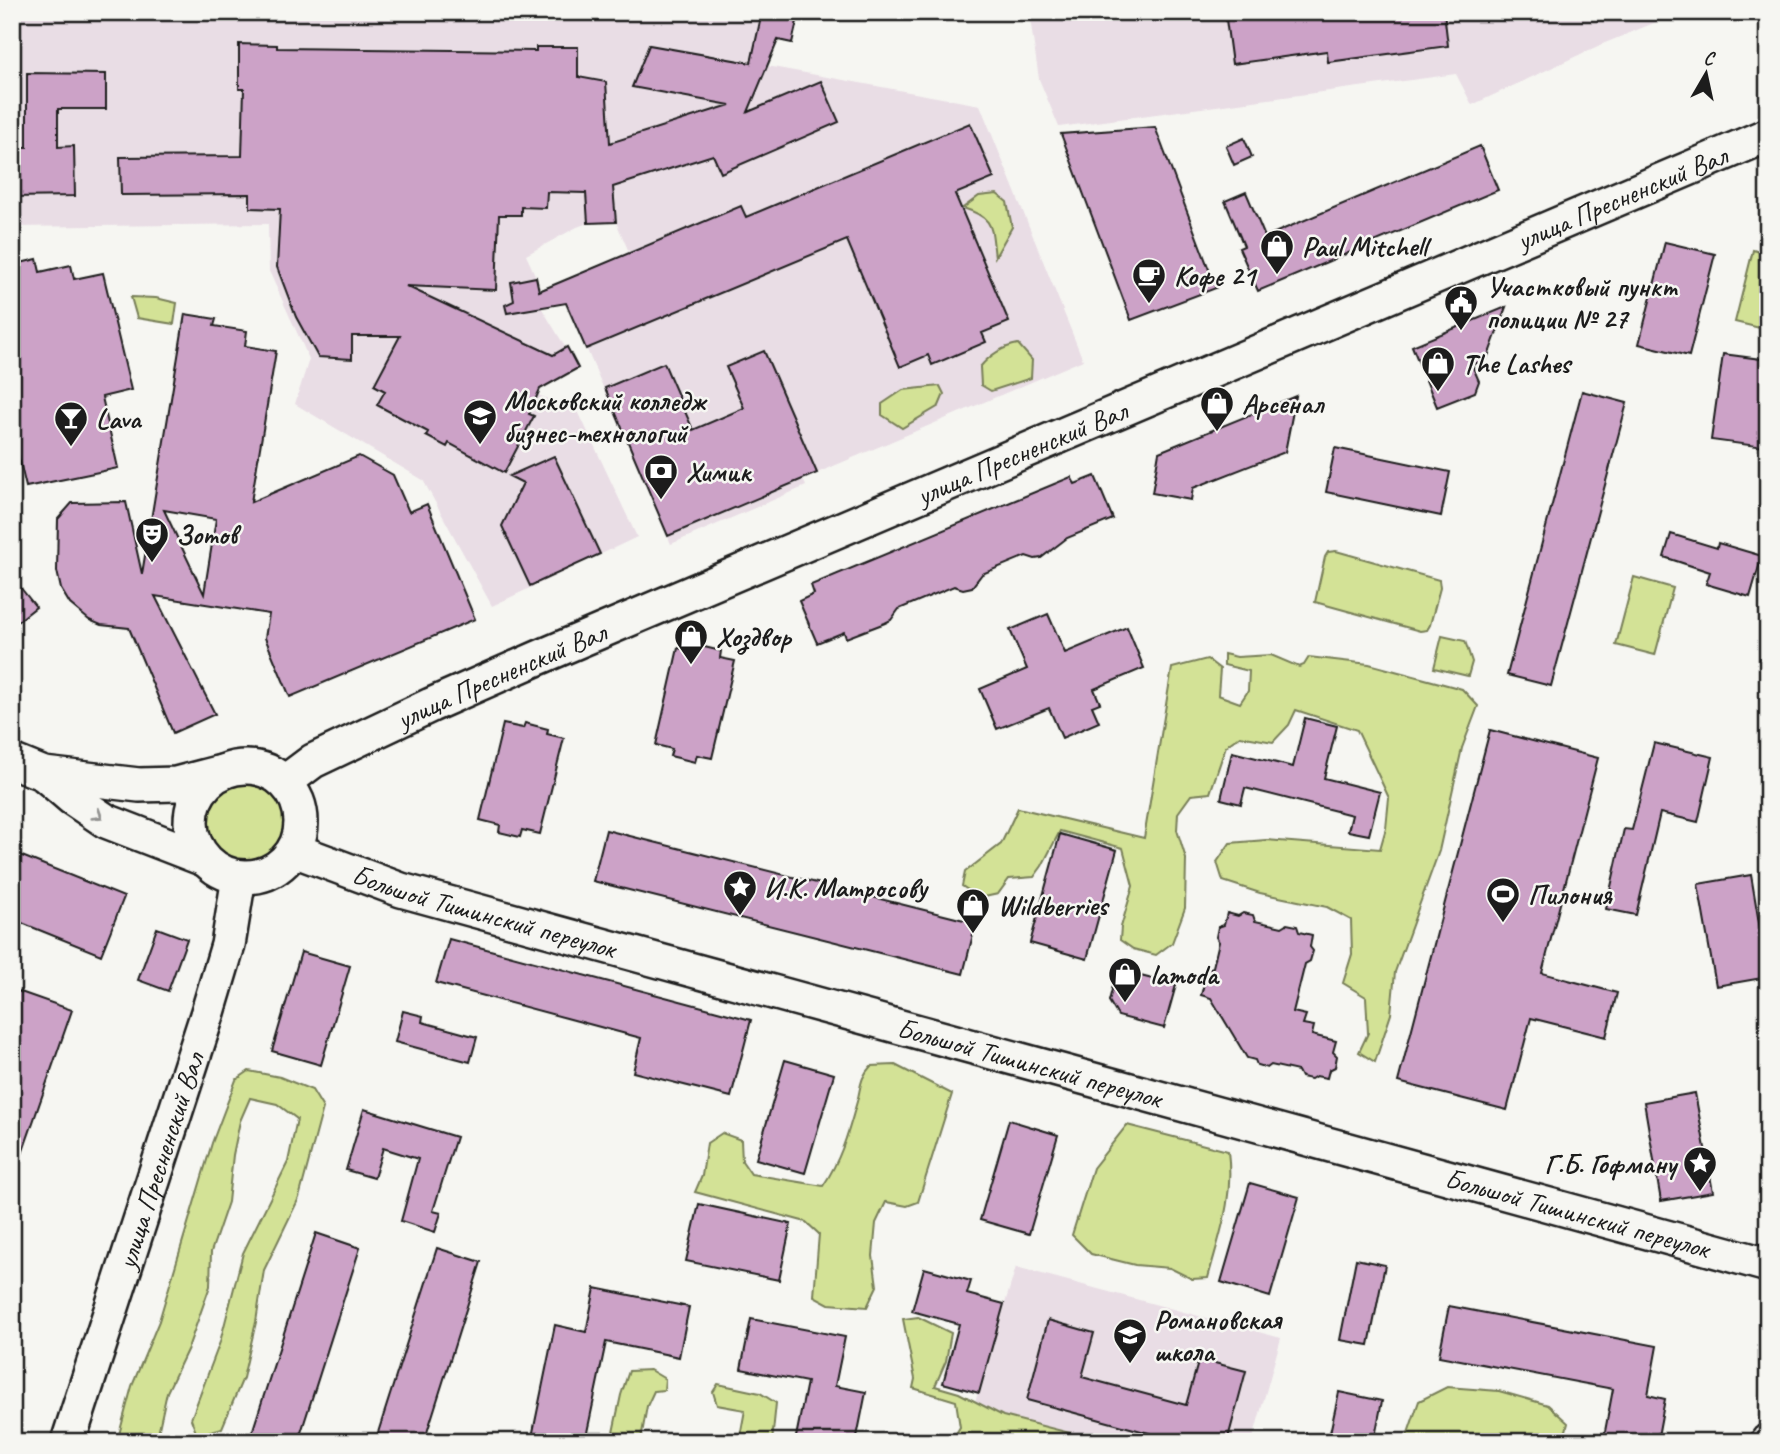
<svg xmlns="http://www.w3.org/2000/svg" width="1780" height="1454" viewBox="0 0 1780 1454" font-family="Caveat,sans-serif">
	<rect width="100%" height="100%" fill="#f6f6f2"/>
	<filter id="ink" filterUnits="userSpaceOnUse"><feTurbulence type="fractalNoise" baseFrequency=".0143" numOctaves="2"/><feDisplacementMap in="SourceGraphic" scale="14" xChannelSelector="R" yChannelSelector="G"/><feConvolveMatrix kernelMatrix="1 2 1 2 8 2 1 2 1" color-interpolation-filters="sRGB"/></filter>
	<g filter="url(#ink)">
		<path fill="#e9dde5" d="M12,12H799L792,43L757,35L751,64L649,45L632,86L767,66L980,105L1083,360L803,479L806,486L671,544L558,283L629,252L616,222L588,223L577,227L526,255L536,277L541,307L578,368L541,389L538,395L578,411L637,537L492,606L423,480L295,404L309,359L269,271L268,224L12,227Z
			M1029,12H1681L1600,45L1472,105L1456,74L1059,127L1039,79Z
			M1016,1267L1281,1338L1252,1442H963Z"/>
		<path fill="#d3e296" stroke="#787f59" stroke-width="2" d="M997,194L1007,202L1012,227L995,257C991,227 995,218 963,208L979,196Z
			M1753,250L1768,254V330L1735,322Z
			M131,297L156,298L177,303L174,324L137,318Z
			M1018,344L1032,360L1031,378L991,391L981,385L980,367C990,355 1002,347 1018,344Z
			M940,386L944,394L939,406L902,428L882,415V404L903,390Z
			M1336,551L1439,580L1440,588L1430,625L1427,630L1420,631L1315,602L1325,557L1328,552Z
			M1634,577L1673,588L1655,655L1616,645Z
			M1442,636L1465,641L1472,662L1468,676L1434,668Z
			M1224,654L1237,657L1271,655L1299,667L1304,665L1309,657L1369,664L1462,689L1478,706L1462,748L1439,851L1395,972L1391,1014L1375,1062L1359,1052L1368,1033L1366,997L1343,983L1352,954L1351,920L1327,907L1260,893L1223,881L1217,862L1230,843L1266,840L1380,849L1386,828L1389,798L1357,730L1296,710L1289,725L1273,742L1240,736L1226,746L1210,793L1191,795L1178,813L1177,830L1186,859L1185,908L1172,943L1156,955L1133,949L1120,940L1121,927L1133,886L1123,848L1060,831L1042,866L1034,877L1009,879L998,894L980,898L962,886L965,872L1001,844L1018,808L1144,838L1172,668L1207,659L1220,669L1218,695L1240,703L1248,691L1249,671L1224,665Z
			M198 823a48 48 0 1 1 96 0a48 48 0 1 1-96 0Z
			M895,1065L952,1094L918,1202L907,1206L886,1202L876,1223L873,1256L877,1286L867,1307L829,1304L814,1296L819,1234L806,1222L695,1192L702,1176L707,1143L722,1133L741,1140L742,1161L751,1174L823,1186C840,1161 848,1134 856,1105C861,1090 859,1078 871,1066Z
			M249,1071L280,1077L312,1090L323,1108L299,1198L264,1270L256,1322L243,1378L222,1428L197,1435L191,1419L220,1342L243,1253L288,1162L297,1119L277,1104L250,1098L240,1121L233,1155L228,1202L211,1252L210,1286L188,1348L167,1392L158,1433L191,1435L200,1442H117L132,1386L159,1321L212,1143L236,1080Z
			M1127,1125L1228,1151C1234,1198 1220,1233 1208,1278L1192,1279L1170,1268L1135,1265L1091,1254L1072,1235L1093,1168Z
			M918,1317L951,1333L946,1361L935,1386L959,1393L1003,1416L1105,1442H951L960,1427L956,1401L913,1388L915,1379L903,1319Z
			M650,1370L665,1379L664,1390L654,1391L647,1406L641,1439L643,1442H611L621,1395L629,1371Z
			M718,1384L760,1393L776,1403L772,1442H739L745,1410L717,1405L713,1392Z
			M1447,1387L1499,1391L1548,1405L1568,1423L1563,1442H1405L1419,1401Z"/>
		<path fill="#cca2c7" stroke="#1c1c1c" stroke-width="2" fill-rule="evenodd" d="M762,12L798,17L792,43L778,40L748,112L821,81L839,122L721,173L713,155L613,187L616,222L588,223L586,193L547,192L546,208L521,207V215H499L496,290L406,286L553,355L567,347L578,368L540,389L529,414L534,416L504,473L449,443L447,447L426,436L428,432L377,405L385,391L374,385L400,336H352V359L318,357L296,317L277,267L280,209L250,208V194L121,195L120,157L242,156L244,89H239V44L277,45V48L536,51V47H578V77L606,82L610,143L730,105L632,87L649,45L751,63Z
			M1225,12H1444L1448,46L1328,62L1327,51L1232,64Z
			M27,73L106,74V109H58V147L74,146L75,196L12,197V159H20V147H27Z
			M970,123L994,178L955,194L1009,322L982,333L986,342L932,365L928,355L900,367L847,240L586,349L566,303L507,313L505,305L514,301L511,282L536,277L539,291L741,206L746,217Z
			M1155,127L1216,288L1131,320L1061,134Z
			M1244,138L1252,157L1234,165L1226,146Z
			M1480,146L1498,190L1258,291L1239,248L1244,246L1225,201L1246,192L1265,237Z
			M1665,242L1715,254L1689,356L1639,344Z
			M37,259L40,272L71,265L74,279L103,273L131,390L102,397L118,468L26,487L12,429V265Z
			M1506,307L1487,359L1472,365L1479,381L1475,392L1437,407L1412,346Z
			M185,314L216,319L214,326L247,331L245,346L276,351L251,502L359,456L393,475L409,512L427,504L475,619L290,697L265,638L269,614L155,596L215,714L173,733L129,628L101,625L89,620L70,604L61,589L57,571L58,519L72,503L126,502L142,574ZM164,510L216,519L204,594Z
			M764,351L817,473L668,536L605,388L664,363L693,430L744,408L726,367Z
			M1723,354L1768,360V420L1764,447L1711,440Z
			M1582,391L1627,403L1551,686L1507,675Z
			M1296,396L1285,452L1193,488L1191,500L1152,493L1159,452Z
			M1335,448L1450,472L1441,516L1326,492Z
			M554,456L600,554L530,586L502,526L523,483L509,476Z
			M1095,476L1113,519L1067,538L1041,558L1035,559L1026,556L982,574L972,587L963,589L954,586L899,609L891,620L885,623L846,638L844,632L817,643L799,601L814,594L811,585L1071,477L1075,484Z
			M1671,534L1717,548L1718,543L1762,556L1750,597L1706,584L1710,572L1664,557Z
			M12,577L36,607L12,626Z
			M1048,614L1065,653L1127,627L1144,668L1094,689L1100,703L1092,706L1099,722L1062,738L1049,708L997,729L980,689L1027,669L1010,630Z
			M696,645L721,651L720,658L735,661L712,758L697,755L695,762L670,756L672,749L656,745L678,648L695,652Z
			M1305,718L1337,726L1324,778L1380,792L1369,835L1348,831L1352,815L1245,788L1241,804L1221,799L1232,752L1293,767Z
			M525,723L548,729L547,734L564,738L540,834L522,830L520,837L499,832L500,825L480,820L503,724L523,728Z
			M1490,730L1598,758L1542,973L1617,993L1606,1037L1531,1018L1507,1110L1398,1082Z
			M1654,743L1713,757L1698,822L1660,813L1636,915L1606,909L1624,829L1632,830Z
			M606,830L976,923L963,974L593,881Z
			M1060,834L1117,850L1087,959L1030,943Z
			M12,852L124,897L101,955L12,919Z
			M1751,875L1768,977L1716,986L1698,884Z
			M1227,913L1238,916L1243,913L1253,915L1255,921L1282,927L1287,924L1297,926L1299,932L1312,935L1310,947L1313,951L1310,961L1305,964L1293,1012L1306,1015L1303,1024L1314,1026L1312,1035L1336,1041L1333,1052L1337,1056L1335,1067L1329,1070L1327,1078L1316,1076L1311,1079L1301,1077L1298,1071L1271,1065L1267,1068L1257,1065L1255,1060L1247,1058L1211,998L1201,995L1208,969L1213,967L1219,942L1216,937L1218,927L1224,925Z
			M157,928L187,939L168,991L138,980Z
			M449,939L751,1020L731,1097L633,1072L641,1038L436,983Z
			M301,952L350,966L321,1065L272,1051Z
			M1117,970L1176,985L1164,1028L1118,1016L1109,1001Z
			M12,989L72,1010L15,1174H12Z
			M403,1011L423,1016L422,1022L477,1037L470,1062L395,1042Z
			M785,1060L834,1074L805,1173L756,1159Z
			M1695,1093L1713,1192L1661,1201L1644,1102Z
			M364,1109L456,1137L433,1211L441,1213L435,1232L401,1221L418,1159L383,1148L374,1178L346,1170Z
			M1009,1120L1058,1135L1029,1234L980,1220Z
			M1250,1183L1299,1197L1270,1297L1221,1282Z
			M699,1204L791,1224L779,1280L686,1261Z
			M316,1233L360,1248L298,1442H249Z
			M437,1248L481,1262L424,1442H375Z
			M1356,1259L1385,1265L1369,1345L1340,1340Z
			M924,1268L971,1281L967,1294L1004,1304L979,1393L943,1383L959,1324L912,1311Z
			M595,1288L689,1307L679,1357L606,1342L585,1442H531L555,1325L586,1332Z
			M1449,1306L1657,1346L1648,1395L1665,1399L1657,1442H1603L1613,1389L1439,1356Z
			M751,1319L845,1337L835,1386L866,1392L856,1442H795L807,1382L741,1369Z
			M1048,1320L1094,1333L1082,1377L1186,1405L1199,1359L1246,1371L1227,1442H1182L1027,1400Z
			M1339,1392L1382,1401L1374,1442H1328Z"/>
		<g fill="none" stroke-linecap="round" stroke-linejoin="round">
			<g stroke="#1c1c1c" stroke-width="38">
				<g id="secondary">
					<path d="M12,761L44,774L139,785L176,784L222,772"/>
					<circle cx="246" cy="822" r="55"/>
					<path d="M44,774L72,798L106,821L204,859"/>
					<path id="s1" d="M285,782L313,761L431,705L538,658L1768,135"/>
					<path id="s2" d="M294,850L401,890L1768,1265"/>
					<path id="s3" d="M68,1442L208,1012L228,945L239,877"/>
					<path d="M1768,1442V1441"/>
				</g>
			</g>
			<use href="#secondary" stroke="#f6f6f2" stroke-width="33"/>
		</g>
		<defs><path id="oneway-chevron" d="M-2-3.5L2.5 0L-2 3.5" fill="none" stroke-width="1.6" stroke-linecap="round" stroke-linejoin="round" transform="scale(1.75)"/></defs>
		<use stroke="#949492" href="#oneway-chevron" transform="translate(98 815) rotate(32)"/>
	</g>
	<defs>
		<g id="shop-pin" transform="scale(1.75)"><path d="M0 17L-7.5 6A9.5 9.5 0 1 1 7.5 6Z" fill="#1c1c1c" stroke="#f6f6f2"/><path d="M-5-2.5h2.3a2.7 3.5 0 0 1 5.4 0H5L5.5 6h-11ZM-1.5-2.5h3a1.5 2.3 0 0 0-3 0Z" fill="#fff"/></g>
		<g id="cafe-pin" transform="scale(1.75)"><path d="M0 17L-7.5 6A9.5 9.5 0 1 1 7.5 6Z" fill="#1c1c1c" stroke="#f6f6f2"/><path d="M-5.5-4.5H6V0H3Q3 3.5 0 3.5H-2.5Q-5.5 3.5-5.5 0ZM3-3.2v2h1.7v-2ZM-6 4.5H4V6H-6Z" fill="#fff"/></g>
		<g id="civic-pin" transform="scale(1.75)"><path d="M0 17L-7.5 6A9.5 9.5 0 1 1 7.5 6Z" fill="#1c1c1c" stroke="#f6f6f2"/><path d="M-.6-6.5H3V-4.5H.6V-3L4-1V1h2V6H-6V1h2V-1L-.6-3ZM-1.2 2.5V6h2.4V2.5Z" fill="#fff"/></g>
		<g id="university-pin" transform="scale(1.75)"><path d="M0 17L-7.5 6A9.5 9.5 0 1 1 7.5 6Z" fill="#1c1c1c" stroke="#f6f6f2"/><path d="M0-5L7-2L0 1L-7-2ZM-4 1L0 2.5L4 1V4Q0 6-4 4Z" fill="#fff"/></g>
		<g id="bar-pin" transform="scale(1.75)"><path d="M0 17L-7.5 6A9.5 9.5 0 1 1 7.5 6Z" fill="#1c1c1c" stroke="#f6f6f2"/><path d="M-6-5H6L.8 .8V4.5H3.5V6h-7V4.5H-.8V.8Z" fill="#fff"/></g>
		<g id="bank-pin" transform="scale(1.75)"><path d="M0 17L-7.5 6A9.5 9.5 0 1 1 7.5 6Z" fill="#1c1c1c" stroke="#f6f6f2"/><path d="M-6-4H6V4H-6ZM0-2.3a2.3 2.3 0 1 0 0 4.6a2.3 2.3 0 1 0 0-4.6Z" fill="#fff"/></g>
		<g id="theatre-pin" transform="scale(1.75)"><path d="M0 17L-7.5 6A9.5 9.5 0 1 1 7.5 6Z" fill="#1c1c1c" stroke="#f6f6f2"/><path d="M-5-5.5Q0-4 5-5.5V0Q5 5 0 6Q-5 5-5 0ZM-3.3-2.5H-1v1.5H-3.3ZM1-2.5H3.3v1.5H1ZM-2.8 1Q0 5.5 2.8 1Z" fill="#fff"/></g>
		<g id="sight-pin" transform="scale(1.75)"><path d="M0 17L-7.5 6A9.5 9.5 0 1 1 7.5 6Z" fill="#1c1c1c" stroke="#f6f6f2"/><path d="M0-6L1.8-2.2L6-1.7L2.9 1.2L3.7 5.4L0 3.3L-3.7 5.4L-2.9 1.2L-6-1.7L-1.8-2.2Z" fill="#fff"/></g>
		<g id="stadium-pin" transform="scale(1.75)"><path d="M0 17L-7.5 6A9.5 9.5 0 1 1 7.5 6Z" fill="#1c1c1c" stroke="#f6f6f2"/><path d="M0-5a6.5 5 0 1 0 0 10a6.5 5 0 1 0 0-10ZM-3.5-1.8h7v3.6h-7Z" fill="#fff"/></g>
		<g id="school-pin" transform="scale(1.75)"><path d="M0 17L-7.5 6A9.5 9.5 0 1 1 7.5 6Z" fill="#1c1c1c" stroke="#f6f6f2"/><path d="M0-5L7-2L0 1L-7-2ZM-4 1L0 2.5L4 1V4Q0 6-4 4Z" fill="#fff"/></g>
	</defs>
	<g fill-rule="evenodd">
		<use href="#shop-pin" x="1277" y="246"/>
		<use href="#cafe-pin" x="1149" y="275"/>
		<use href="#civic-pin" x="1461" y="302"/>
		<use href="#shop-pin" x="1438" y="363"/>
		<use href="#shop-pin" x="1217" y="403"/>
		<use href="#university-pin" x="480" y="416"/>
		<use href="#bar-pin" x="71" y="418"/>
		<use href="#bank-pin" x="661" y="471"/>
		<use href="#theatre-pin" x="152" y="534"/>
		<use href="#shop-pin" x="691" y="636"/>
		<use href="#sight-pin" x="740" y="887"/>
		<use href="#stadium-pin" x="1503" y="894"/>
		<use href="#shop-pin" x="973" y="905"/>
		<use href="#shop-pin" x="1125" y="974"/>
		<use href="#sight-pin" x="1700" y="1163"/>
		<use href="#school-pin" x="1130" y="1335"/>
	</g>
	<g text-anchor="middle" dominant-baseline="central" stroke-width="5" stroke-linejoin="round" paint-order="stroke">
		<g font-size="28" fill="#1c1c1c" stroke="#f6f6f2">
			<text stroke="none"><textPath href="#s1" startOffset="1460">улица Пресненский Вал</textPath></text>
			<text stroke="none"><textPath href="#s1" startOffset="808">улица Пресненский Вал</textPath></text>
			<text stroke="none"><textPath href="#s1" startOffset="242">улица Пресненский Вал</textPath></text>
			<text stroke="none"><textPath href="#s2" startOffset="200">Большой Тишинский переулок</textPath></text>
			<text stroke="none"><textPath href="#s2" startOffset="766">Большой Тишинский переулок</textPath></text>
			<text stroke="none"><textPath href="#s3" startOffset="296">улица Пресненский Вал</textPath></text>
			<text stroke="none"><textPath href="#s2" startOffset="1334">Большой Тишинский переулок</textPath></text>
		</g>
		<g font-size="28" font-weight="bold" fill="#1c1c1c" stroke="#f6f6f2" text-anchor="start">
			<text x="1302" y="246">Paul Mitchell</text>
			<text x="1174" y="275">Кофе 21</text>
			<text x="1486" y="286">Участковый пункт<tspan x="1486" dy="32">полиции № 27</tspan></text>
			<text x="1462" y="363">The Lashes</text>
			<text x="504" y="400">Московский колледж<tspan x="504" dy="32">бизнес-технологий</tspan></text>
			<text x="1242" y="403">Арсенал</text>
			<text x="96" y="418">Lava</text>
			<text x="686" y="471">Химик</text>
			<text x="176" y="534">Зотов</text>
			<text x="716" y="636">Хоздвор</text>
			<text x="764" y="887">И.К. Матросову</text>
			<text x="1528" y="894">Пилония</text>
			<text x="998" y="905">Wildberries</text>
			<text x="1150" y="974">lamoda</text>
			<text x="1676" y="1163" text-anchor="end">Г.Б. Гофману</text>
			<text x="1154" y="1319">Романовская<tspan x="1154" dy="32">школа</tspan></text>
		</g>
	</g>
	<rect width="1780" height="1454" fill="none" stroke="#f6f6f2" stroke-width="42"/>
	<rect x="21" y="21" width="1738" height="1412" fill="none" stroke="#1c1c1c" stroke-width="2.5" filter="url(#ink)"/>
	<g transform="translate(1706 74) rotate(9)" stroke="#f6f6f2" stroke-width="5" paint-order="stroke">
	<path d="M0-5L12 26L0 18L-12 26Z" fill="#1c1c1c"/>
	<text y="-10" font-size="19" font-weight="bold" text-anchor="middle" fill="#1c1c1c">С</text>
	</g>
</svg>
